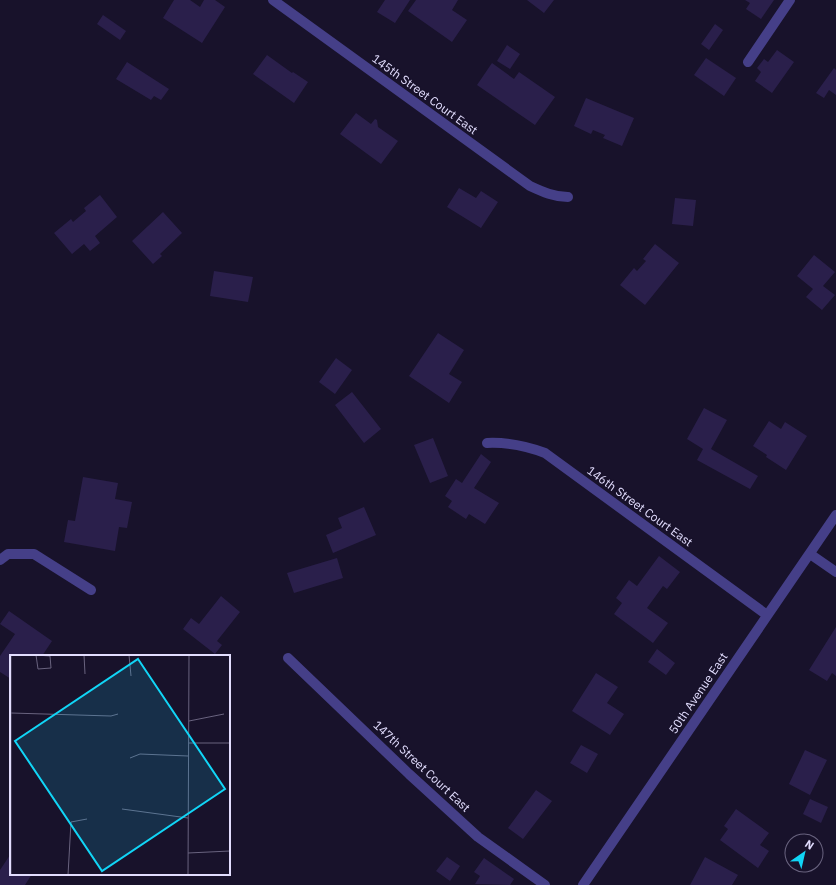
<svg xmlns="http://www.w3.org/2000/svg" width="836" height="885" viewBox="0 0 836 885" font-family="'IBM Plex Sans',sans-serif">
	<rect width="100%" height="100%" fill="#18122b"/>
	<path fill="#2a1f4b" d="M174,0H190L200,7L204,0H215L225,7L202,43L163,18Z
		M385,0H410L395,23L377,12Z
		M416,0H458L452,10L467,20L452,42L408,11Z
		M527,0H554L544,13Z
		M745,0H774L761,19L746,9L750,3Z
		M103,15L126,31L120,40L97,24Z
		M715,24L723,30L709,50L701,44Z
		M507,45L520,54L510,69L497,61Z
		M777,50L794,62L772,93L755,81L761,72L757,68L764,59L768,62Z
		M267,55L292,73L293,72L308,82L294,103L253,74Z
		M706,58L736,78L724,96L694,75Z
		M127,62L169,89L161,100L154,96L151,100L116,79Z
		M492,63L514,79L519,72L555,97L535,125L477,85Z
		M834,68L836,70V95L829,90L824,98L816,93Z
		M586,98L634,118L622,146L603,138L605,135L593,130L591,134L574,126Z
		M356,113L371,124L375,119L377,120L378,127L398,141L381,164L340,134Z
		M459,188L476,198L481,191L498,202L481,228L447,207Z
		M100,195L117,217L95,236L100,243L90,251L84,244L72,254L54,233L71,219L73,222L86,211L84,208Z
		M675,198L696,200L693,226L672,224Z
		M163,212L182,233L160,254L162,256L153,264L132,241Z
		M655,244L679,263L645,305L620,285L634,268L637,271L646,261L643,259Z
		M814,255L835,272L823,286L835,295L822,310L806,297L813,289L797,276Z
		M214,271L253,277L248,302L210,296Z
		M438,333L464,350L449,374L462,382L449,403L409,376Z
		M336,358L352,370L335,394L319,382Z
		M352,392L381,429L364,443L335,405Z
		M704,408L727,420L711,449L758,476L750,489L697,460L703,449L687,439Z
		M769,421L781,429L785,422L807,436L786,470L766,457L767,455L753,446Z
		M433,438L448,476L430,483L414,445Z
		M481,454L491,462L474,488L499,503L485,524L469,514L466,519L448,507L452,501L445,496L456,479L462,483Z
		M83,477L118,483L115,499L132,502L127,528L119,527L115,551L64,542L68,520L75,521Z
		M364,507L376,535L333,553L326,535L342,528L338,518Z
		M659,556L680,572L667,589L663,586L647,608L668,623L653,643L614,614L622,603L616,598L629,580L637,586Z
		M337,558L343,578L294,593L287,573Z
		M221,596L240,612L217,641L222,645L215,654L183,629L191,618L199,624Z
		M9,611L52,641L42,656H11V679L0,672V656L15,634L0,624Z
		M836,627V676L832,673L827,681L809,670Z
		M657,649L675,663L666,675L648,662Z
		M596,673L618,687L607,703L624,714L610,735L572,711Z
		M581,745L598,754L587,773L570,763Z
		M805,750L827,760L810,795L789,784Z
		M536,790L552,801L523,839L508,828Z
		M810,799L828,807L821,823L803,814Z
		M736,809L769,833L760,845L769,851L758,868L720,840L728,829L724,826Z
		M10,855L11,856V874H32L25,885H0V870Z
		M447,857L460,866L450,881L436,871Z
		M705,857L738,875L732,885H690Z
		M484,858L514,879L510,885L475,884L480,876L474,872Z"/>
	<g fill="none" stroke-linecap="round" stroke-linejoin="round">
		<path stroke="#453f88" stroke-width="10" d="M273,0L530,186C543,192 554,197 568,197
			M748,62L790,0
			M487,443C508,442 526,446 545,453L767,615
			M810,554L836,572
			M0,560L8,554H34L91,590
			M288,658L409,774L478,837L545,885
			M583,885L836,515"/>
	</g>
	<g text-anchor="middle" dominant-baseline="central" stroke-width="3" stroke-linejoin="round" paint-order="stroke">
		<g font-size="12" fill="#e2ddfe" stroke="#18122b">
			<text transform="translate(425 94) rotate(36)">145th Street Court East</text>
			<text transform="translate(640 506) rotate(36)">146th Street Court East</text>
			<text transform="translate(698 693) rotate(-56)">50th Avenue East</text>
			<text transform="translate(422 766) rotate(43)">147th Street Court East</text>
		</g>
	</g>
	<g transform="translate(10 655)">
		<rect width="220" height="220" fill="#18122b"/>
		<path fill="none" stroke="#69637f" stroke-width="1" d="M26,0L28,14L41,13L40,1L26,0M74,0L75,19M119,0L121,21M1,58L101,61L108,59M179,66L214,59M179,88H220M120,103L130,99L178,101M112,154L178,163M178,198L220,196M1,220V0M58,220L61,167L77,164M178,220L179,0"/>
		<path fill="#11d5f6" fill-opacity="0.15" stroke="#11d5f6" stroke-width="2" d="M128,4L215,134L92,216L5,86Z"/>
		<rect width="220" height="220" fill="none" stroke="#e2ddfe" stroke-width="2"/>
	</g>
	<g transform="translate(804 853) rotate(34)"><circle r="19" fill="#18122b" stroke="#69637f"/>
	<path d="M0-3L7 15L0 10L-7 15Z" fill="#11d5f6"/>
	<text y="-6" font-size="11" font-weight="bold" text-anchor="middle" fill="#e2ddfe">N</text>
	</g>
</svg>
